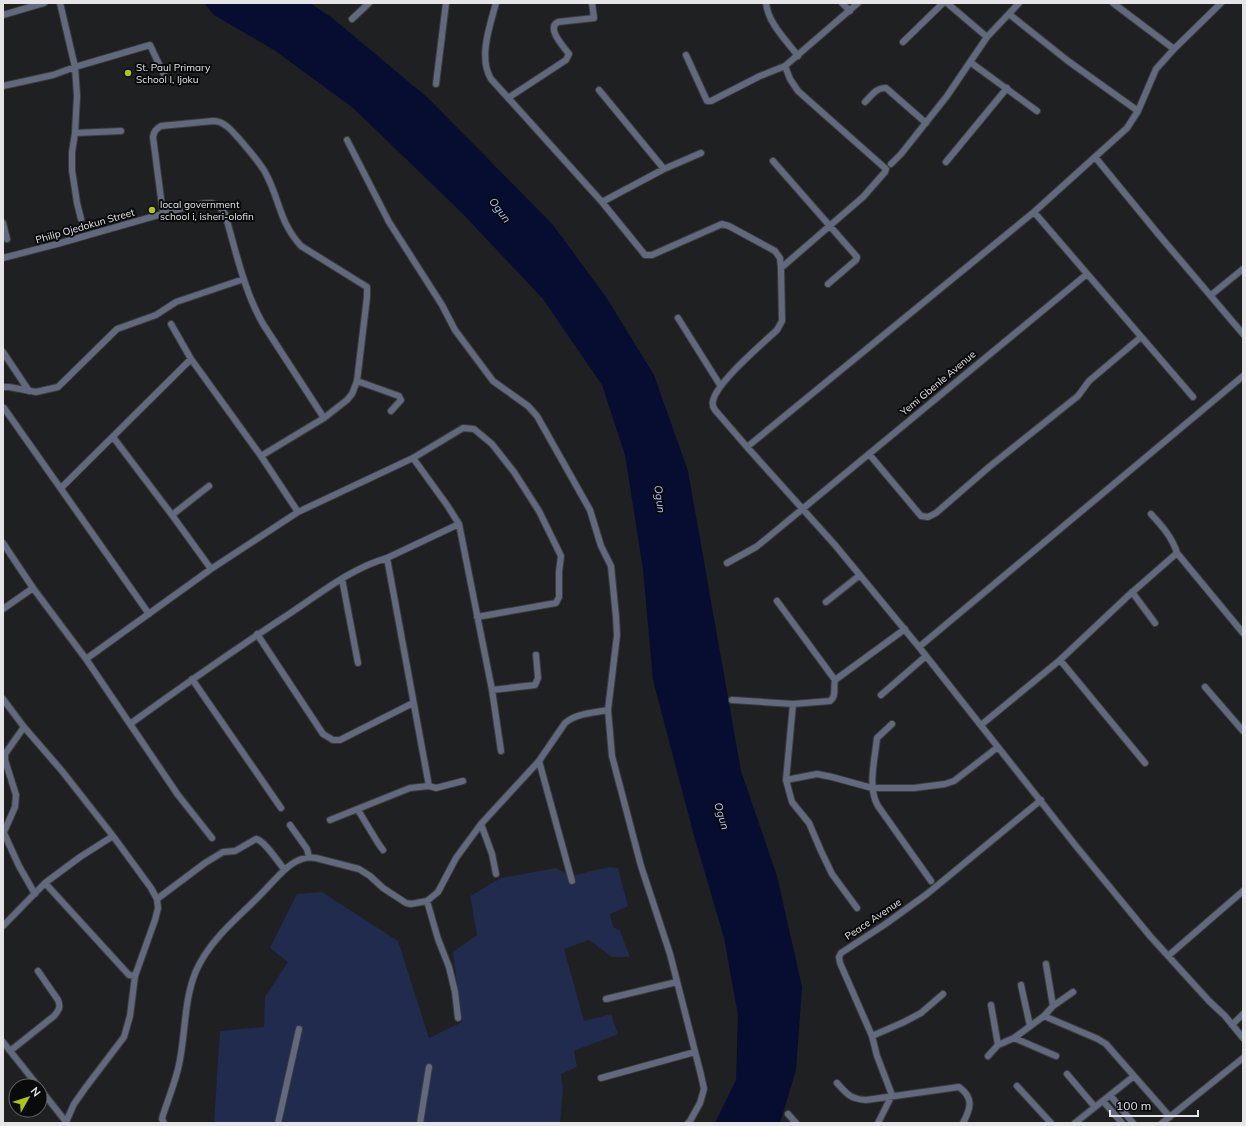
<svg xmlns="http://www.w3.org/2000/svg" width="1246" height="1126" viewBox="0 0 1246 1126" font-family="Mulish,sans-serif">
	<rect width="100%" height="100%" fill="#1f2022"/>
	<path fill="#202b4d" d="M609,867L618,868L628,906L610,914L613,927L620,931L630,957H612L589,940L564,949L584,1021L611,1014L618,1034L574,1051L577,1067L561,1074L563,1090L560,1123H214L220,1031L264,1027L265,997L288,962L270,948L297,894L322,892L398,941L429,1038L462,1022L453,952L477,935L470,896L501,878L556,868L570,876Z"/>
	<path fill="#060d31" d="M204,3H310L331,17L428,98L553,225L606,297L654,375L688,471L741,771L777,876L802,987L796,1070L780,1123H715L736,1080L738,1015L724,938L693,832L653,680L643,569L625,455L602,385L543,299L462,213L405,158L352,107L274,50L214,15Z"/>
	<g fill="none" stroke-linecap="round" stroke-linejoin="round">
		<g stroke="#3b3c3e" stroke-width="8">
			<path id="minor" d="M60,3L75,67L77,96L75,133L72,152V170L77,203L81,219
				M496,3C490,25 478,58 491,79L602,202L645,255H652L722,224L729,226L775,251L780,258L781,268L782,321L777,330C762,344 716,383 713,401C712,404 713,407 715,410L747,447
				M766,3C768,23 786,40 798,56
				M842,3L850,11
				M947,3L987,37
				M1113,3L1174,49
				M1221,3L1174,49L1156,69L1138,111L1127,128L1034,212L747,447L835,545L919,647L1076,846L1150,936L1209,1001L1225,1016L1243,1038
				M1009,14L1068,61L1138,111
				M3,15L44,3
				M352,19L369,3
				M903,42L943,3
				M686,55L707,101H711L760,76L785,66L858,3
				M970,62L1037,111
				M436,84L446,3
				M3,86L53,75L75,67L150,45L166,79
				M599,90L664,169
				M508,98L566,60L569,54C563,46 546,28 558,22L594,18L592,3
				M865,102C871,96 877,87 886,88L926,123
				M75,133L121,131
				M347,140L389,222L442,305L455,330L493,381L528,406L537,416L590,510L601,546L611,566L616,617L617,635L608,710L612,756L641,866L670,954L701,1075L704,1089L700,1103L690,1121L688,1123
				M1095,157L1159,235L1243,334
				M773,161L857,257L856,260L828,284
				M946,162L1007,88
				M891,164L901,154L947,96L987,37L1019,3
				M602,202L664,169L701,153
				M1034,212L1193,397
				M163,214L153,137C154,131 156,129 161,126L213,121C217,121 221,122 225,125C232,129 262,165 266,174C280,200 279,222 301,246L367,287V297L357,381L352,394L347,400L324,418L261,456
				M3,223L7,239
				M3,258L57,244L190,206C205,203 216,198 225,214C236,251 244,291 263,324L324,418
				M781,268L863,197L885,172L886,169L798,91L790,79L785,66
				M1211,295L1243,269
				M678,318L720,385
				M171,324L191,359L261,456L298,512
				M3,352L29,391
				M357,381L399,396L401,400L391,411
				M3,387H9L36,392L58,387L117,329L156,315L176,302L244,279
				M4,408L149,614
				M113,437L172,515L211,569
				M869,454L921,516L928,517L936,513L989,467L1078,396L1089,381L1141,337
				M413,458L447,505L459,524L492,690L501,751
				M61,488L191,359
				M1151,514C1162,526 1172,537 1177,553L1243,633
				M172,515L209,486
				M3,543L33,588L86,659L178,795L212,838
				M387,558L429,786
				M727,563L756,547L766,539L1087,274
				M342,579L358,663
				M1132,592L1155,623
				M777,601L835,680
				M826,602L860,575
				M3,609L33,588
				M257,634L323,734L333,740H340L413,703
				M919,647L1243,376
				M86,659L211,569L298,512L413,458L463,428L474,429L492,444L514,472L539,511L561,556L559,572V597L556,603L477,617
				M1060,660L1145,763
				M192,679L281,808
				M1205,687L1243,731
				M492,690L535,685L538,678L536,655
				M881,695L926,656
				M3,699L24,727L62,771L113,836L151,888L157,899L158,908L155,920L135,976L130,1016L124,1037L86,1087L74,1104L66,1122
				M732,700L793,704L830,701C837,696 833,687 835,680L905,629
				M793,704L786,780L792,802L809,823L821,851L832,874L857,908
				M130,724C184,685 237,648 292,612C322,592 352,568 387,558L459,524
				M892,724L877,738C875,759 867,788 878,806L931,881
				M981,725L1060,660L1129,595L1177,553
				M539,761L572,881
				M786,780L817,774L832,777L872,788H914L945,784L954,781L998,747
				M358,810L378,843L383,850
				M330,820L410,788L429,786L436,788L463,781
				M481,824L492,854L496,874
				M290,825L307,849L309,857
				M3,831L19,866L35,894
				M4,832L15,807L16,795L5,760V754L24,727
				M45,883L129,975L135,976
				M157,899L205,863L223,852L235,851L256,839C265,841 278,862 284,869
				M427,901L438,939L449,967L455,992L458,1018
				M3,926L45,883L80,857L113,836
				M1168,956L1243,891
				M1046,964L1053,1006
				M1021,985L1030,1026
				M606,999L677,982
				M991,1005L998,1045
				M1044,1016L1098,1039L1106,1044L1170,1117
				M1232,1025L1243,1014
				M872,1036L904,1022L921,1013L943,994
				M1014,1038L1056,1056
				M3,1042L38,1086
				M10,1051L54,1016C59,1010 61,1007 58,1000L38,971
				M988,1056L998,1045L1014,1038L1044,1016L1053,1006L1073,992
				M1067,1074L1095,1107
				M601,1078L695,1052
				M837,1083C847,1094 850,1099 866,1100L959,1087C974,1098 971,1108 963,1123
				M1017,1086L1051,1123
				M40,1089L67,1123
				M1110,1095L1133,1123
				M1103,1101L1122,1123
				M788,1114L796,1123
				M164,1123L162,1119L163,1115C168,1100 174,1085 178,1069C186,1037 183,1002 196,971C211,937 241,916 265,890C279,876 294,854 316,858L359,869L370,876L383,888L406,903L411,904L427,901L438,892L456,858L481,824L539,761L565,723C577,713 593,713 608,710
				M278,1123L299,1029
				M420,1123L429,1067
				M878,1123L892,1095L877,1056L872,1036L840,963L839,957L841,953L884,925L927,894L1041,800
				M1075,1123L1134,1076
				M1162,1123L1243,1058"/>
		</g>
		<use href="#minor" stroke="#62697d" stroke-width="6"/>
	</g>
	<g fill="#acc611" stroke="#090a0b" stroke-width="1.5">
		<circle cx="128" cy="73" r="4"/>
		<circle cx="152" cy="210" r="4"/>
	</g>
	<g text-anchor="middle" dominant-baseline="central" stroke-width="4" stroke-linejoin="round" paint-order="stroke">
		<g font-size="10" fill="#e5e5e7" stroke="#090a0b" text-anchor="start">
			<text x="136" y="67">St. Paul Primary<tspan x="136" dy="12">School I, Ijoku</tspan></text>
			<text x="160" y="204">local government<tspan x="160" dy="12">school i, isheri-olofin</tspan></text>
		</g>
		<g font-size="10" fill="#e5e5e7" stroke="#090a0b">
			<text transform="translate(85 226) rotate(-16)">Philip Ojedokun Street</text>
			<text transform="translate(938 383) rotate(-40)">Yemi Gbenle Avenue</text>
			<text transform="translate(873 919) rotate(-34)">Peace Avenue</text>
		</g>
		<g font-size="11" font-style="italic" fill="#afc3fb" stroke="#090a0b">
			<text transform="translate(500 210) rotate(53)">Ogun</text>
			<text transform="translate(660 499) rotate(83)">Ogun</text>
			<text transform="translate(722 816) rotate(73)">Ogun</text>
		</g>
	</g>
	<rect width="1246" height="1126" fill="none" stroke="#e5e5e7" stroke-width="8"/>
	<g transform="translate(28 1098) rotate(51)"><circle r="19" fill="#090a0b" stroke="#616263"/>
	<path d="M0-3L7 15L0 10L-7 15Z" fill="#acc611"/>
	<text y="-6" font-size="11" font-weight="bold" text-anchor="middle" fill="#e5e5e7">N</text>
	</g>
	<path d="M1110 1110v6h88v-6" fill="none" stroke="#e5e5e7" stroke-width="2"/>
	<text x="1116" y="1110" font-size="12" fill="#e5e5e7" stroke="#090a0b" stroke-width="3" paint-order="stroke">100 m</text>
</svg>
